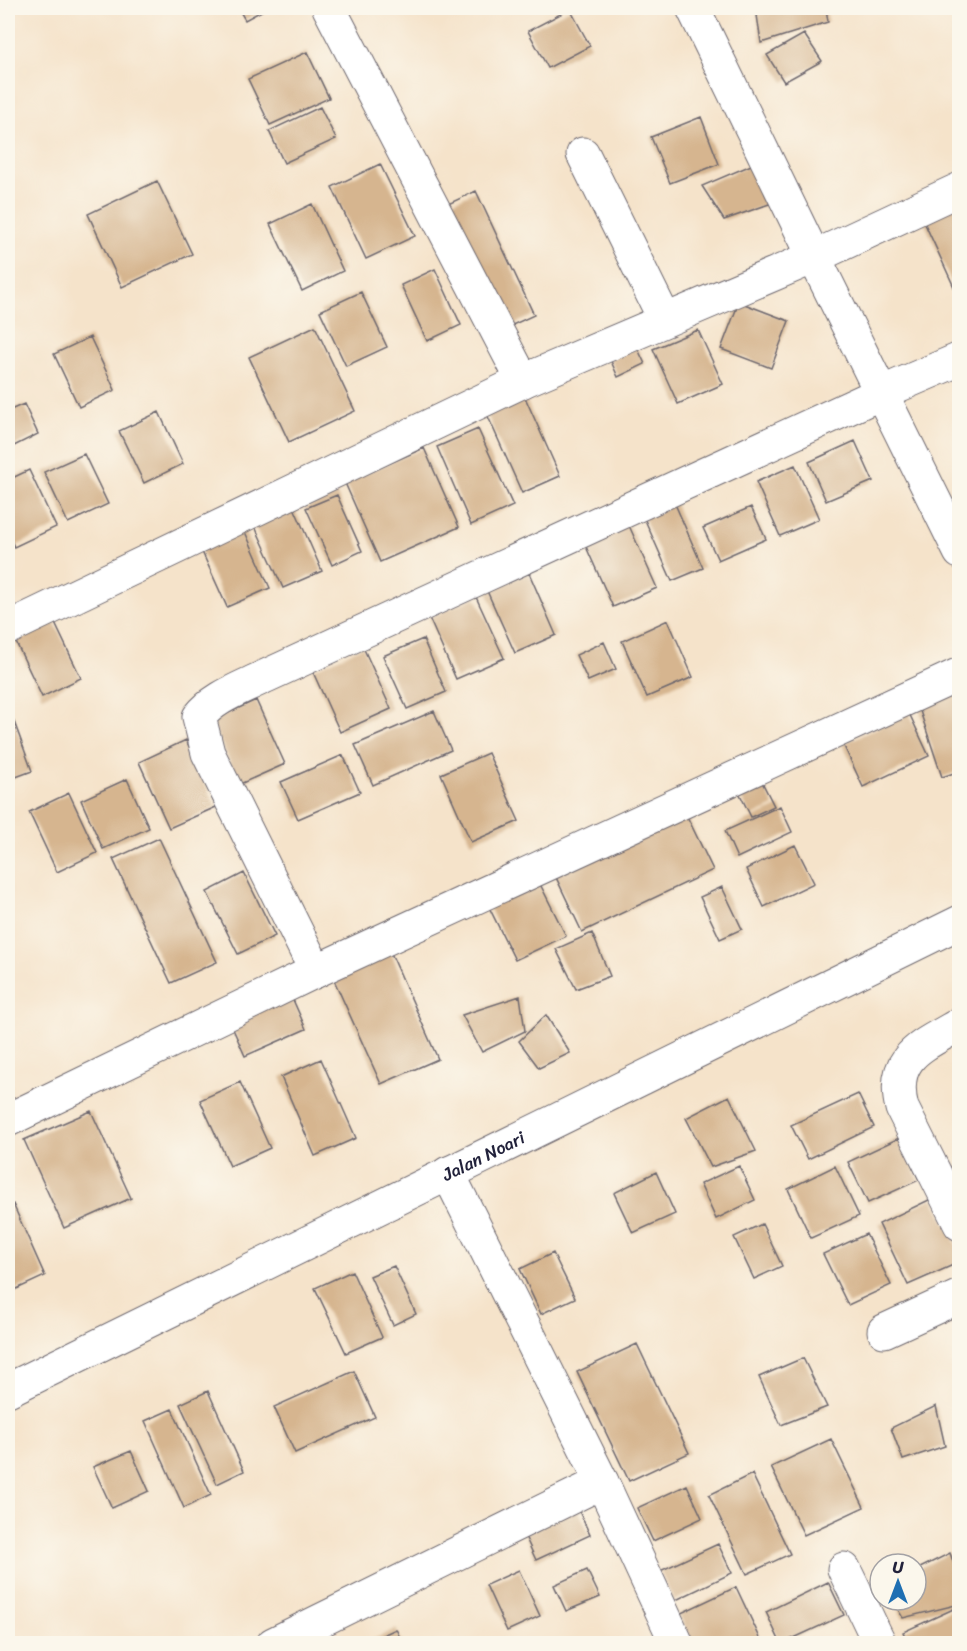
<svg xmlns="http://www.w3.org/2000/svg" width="967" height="1651" viewBox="0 0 967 1651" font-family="Sriracha,sans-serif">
	<rect width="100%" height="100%" fill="#fbf7ec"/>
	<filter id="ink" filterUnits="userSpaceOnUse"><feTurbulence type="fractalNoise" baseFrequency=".0167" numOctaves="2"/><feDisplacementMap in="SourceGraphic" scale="12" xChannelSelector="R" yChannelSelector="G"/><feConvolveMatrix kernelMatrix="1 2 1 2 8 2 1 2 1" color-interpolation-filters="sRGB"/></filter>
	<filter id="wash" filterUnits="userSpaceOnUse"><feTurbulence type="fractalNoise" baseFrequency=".008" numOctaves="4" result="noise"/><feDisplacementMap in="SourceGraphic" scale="24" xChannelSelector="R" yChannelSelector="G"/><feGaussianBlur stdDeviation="1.35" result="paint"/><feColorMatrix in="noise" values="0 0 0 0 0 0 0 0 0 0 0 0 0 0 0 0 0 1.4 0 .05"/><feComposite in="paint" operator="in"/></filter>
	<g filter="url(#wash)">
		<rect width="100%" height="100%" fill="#f5e3ca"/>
		<g id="blocks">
			<path fill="#d6b58f" d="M238,8H267L245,20Z
				M776,8H826L828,22L761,43L757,15Z
				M570,9L590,46L548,68L528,31Z
				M804,34L822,61L784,82L767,55Z
				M307,52L329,98L270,125L248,79Z
				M320,107L336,139L284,163L269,131Z
				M701,117L719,164L670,183L651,137Z
				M756,163L772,203L724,220L702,186Z
				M380,164L415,236L366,259L332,187Z
				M157,181L192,254L122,287L88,214Z
				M476,191L534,315L506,328L448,204Z
				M960,195V300L920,213Z
				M312,204L343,271L302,291L270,224Z
				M435,269L461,325L427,341L401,285Z
				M361,292L387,347L346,366L320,311Z
				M739,302L789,321L771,368L721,349Z
				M315,326L355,411L289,442L249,357Z
				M698,330L723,384L678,404L653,349Z
				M90,337L115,390L79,407L54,354Z
				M637,347L645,364L618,377L610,359Z
				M524,395L560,476L522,493L486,412Z
				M24,404L38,434L8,449V411Z
				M159,412L183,464L144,483L119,431Z
				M478,429L513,506L471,525L437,447Z
				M855,441L873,481L826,501L809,462Z
				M424,448L459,527L380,562L345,483Z
				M84,454L108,504L68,523L44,472Z
				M795,465L819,519L780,536L756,482Z
				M29,470L56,527L14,547L8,533V480Z
				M337,495L362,551L332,565L306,508Z
				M672,497L703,568L672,581L641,511Z
				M292,503L322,571L283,588L252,520Z
				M751,507L766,539L718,560L703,528Z
				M627,521L657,588L613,607L583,540Z
				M242,525L270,588L227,607L199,545Z
				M529,573L556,635L515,653L487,591Z
				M476,597L504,658L456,679L429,618Z
				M52,617L81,678L42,697L13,636Z
				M668,620L693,677L647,697L622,641Z
				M423,639L446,692L407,709L383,656Z
				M604,642L616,669L588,681L576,655Z
				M363,647L391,709L340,732L312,670Z
				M960,681V771L942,777L919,708Z
				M256,700L285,764L240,784L211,721Z
				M8,705L32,771L8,780Z
				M434,711L451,750L373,785L355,745Z
				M909,713L929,756L863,787L843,744Z
				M186,740L216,807L169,828L139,762Z
				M488,753L519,821L471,842L441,774Z
				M343,755L360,792L298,819L281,782Z
				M758,774L774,806L751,817L735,784Z
				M127,779L149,828L103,849L81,800Z
				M69,793L97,853L57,872L29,812Z
				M780,806L792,832L737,858L725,831Z
				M684,810L713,870L582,932L553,871Z
				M159,838L217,962L171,983L113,859Z
				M795,845L814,883L764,907L746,869Z
				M244,873L275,936L238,954L207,892Z
				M536,876L566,936L515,960L486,901Z
				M722,887L742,929L720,939L700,897Z
				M592,933L610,976L576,989L556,949Z
				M387,944L438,1059L381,1084L329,969Z
				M290,993L306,1029L245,1056L229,1020Z
				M520,996L525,1031L482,1052L462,1015Z
				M546,1015L570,1053L539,1068L519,1041Z
				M321,1059L356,1138L315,1156L281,1077Z
				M240,1082L270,1148L230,1166L200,1100Z
				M858,1094L874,1127L808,1159L791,1125Z
				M729,1096L756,1151L711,1167L686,1118Z
				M91,1111L131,1198L64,1228L24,1140Z
				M899,1138L919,1180L868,1203L848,1162Z
				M739,1166L755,1200L716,1219L700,1184Z
				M835,1166L859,1216L811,1238L788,1189Z
				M656,1172L675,1214L633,1233L614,1193Z
				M933,1198L960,1252V1262L908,1285L879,1224Z
				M13,1204L45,1276L8,1293V1207Z
				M762,1224L782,1266L754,1279L734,1237Z
				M866,1234L891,1285L848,1305L823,1254Z
				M553,1253L575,1298L541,1314L520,1269Z
				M394,1266L416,1314L393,1325L370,1276Z
				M352,1271L382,1337L346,1353L315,1288Z
				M960,1308V1335L949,1313Z
				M637,1344L689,1453L629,1481L577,1372Z
				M803,1358L827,1407L781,1425L759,1377Z
				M354,1371L375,1417L295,1453L274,1407Z
				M208,1391L244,1471L217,1484L180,1404Z
				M936,1406L945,1446L903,1460L891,1428Z
				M172,1409L211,1495L184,1508L145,1421Z
				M831,1439L864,1507L804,1535L771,1467Z
				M131,1451L149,1491L112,1508L93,1467Z
				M752,1474L790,1554L747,1574L709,1495Z
				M687,1485L702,1518L653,1541L637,1508Z
				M578,1509L590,1535L536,1560L524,1534Z
				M718,1544L732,1573L674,1601L660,1571Z
				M950,1553L960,1581V1604L903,1618L892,1600H916V1570Z
				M519,1570L540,1616L507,1631L486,1585Z
				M587,1570L600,1597L566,1611L554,1585Z
				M828,1582L844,1615L781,1644L766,1612Z
				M736,1587L760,1638L748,1644H693L679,1614Z
				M960,1606V1644H909L903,1632Z
				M396,1629L403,1644H363Z"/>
		</g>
	</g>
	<g filter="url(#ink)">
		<use href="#blocks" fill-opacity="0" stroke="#6c666d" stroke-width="1.5"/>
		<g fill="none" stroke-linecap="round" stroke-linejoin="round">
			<g stroke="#6c666d" stroke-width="35">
				<g id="minor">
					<path d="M329,8L523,381"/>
					<path d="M693,8L814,257L960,552"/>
					<path d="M583,154L665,320"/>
					<path d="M8,628L523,381L814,257L960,189"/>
					<path d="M316,971L208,753L199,717C212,700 234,691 253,682L881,393L960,359"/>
					<path d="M960,1024C923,1046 889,1056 902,1108L960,1224"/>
					<path d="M8,1120L316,971L960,674"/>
					<path d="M448,1173L602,1482L677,1644"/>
					<path d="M884,1331L960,1296"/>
					<path id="s1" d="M8,1390L960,922"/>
					<path d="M844,1569L880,1644"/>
					<path d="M273,1644L602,1482"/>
				</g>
			</g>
			<use href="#minor" stroke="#fff" stroke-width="33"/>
		</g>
	</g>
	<g text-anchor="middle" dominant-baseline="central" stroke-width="4.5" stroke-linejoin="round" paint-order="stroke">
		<g font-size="18" fill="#22223b" stroke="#fbf7ec">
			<text stroke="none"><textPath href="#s1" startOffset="530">Jalan Noari</textPath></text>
		</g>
	</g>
	<rect width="967" height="1651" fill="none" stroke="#fbf7ec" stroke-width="30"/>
	<g transform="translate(898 1582)"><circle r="28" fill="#fbf7ec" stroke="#a4a2a5" stroke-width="1.5"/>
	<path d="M0-4.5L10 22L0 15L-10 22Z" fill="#1f6fb2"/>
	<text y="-9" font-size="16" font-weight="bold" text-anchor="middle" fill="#22223b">U</text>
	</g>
</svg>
